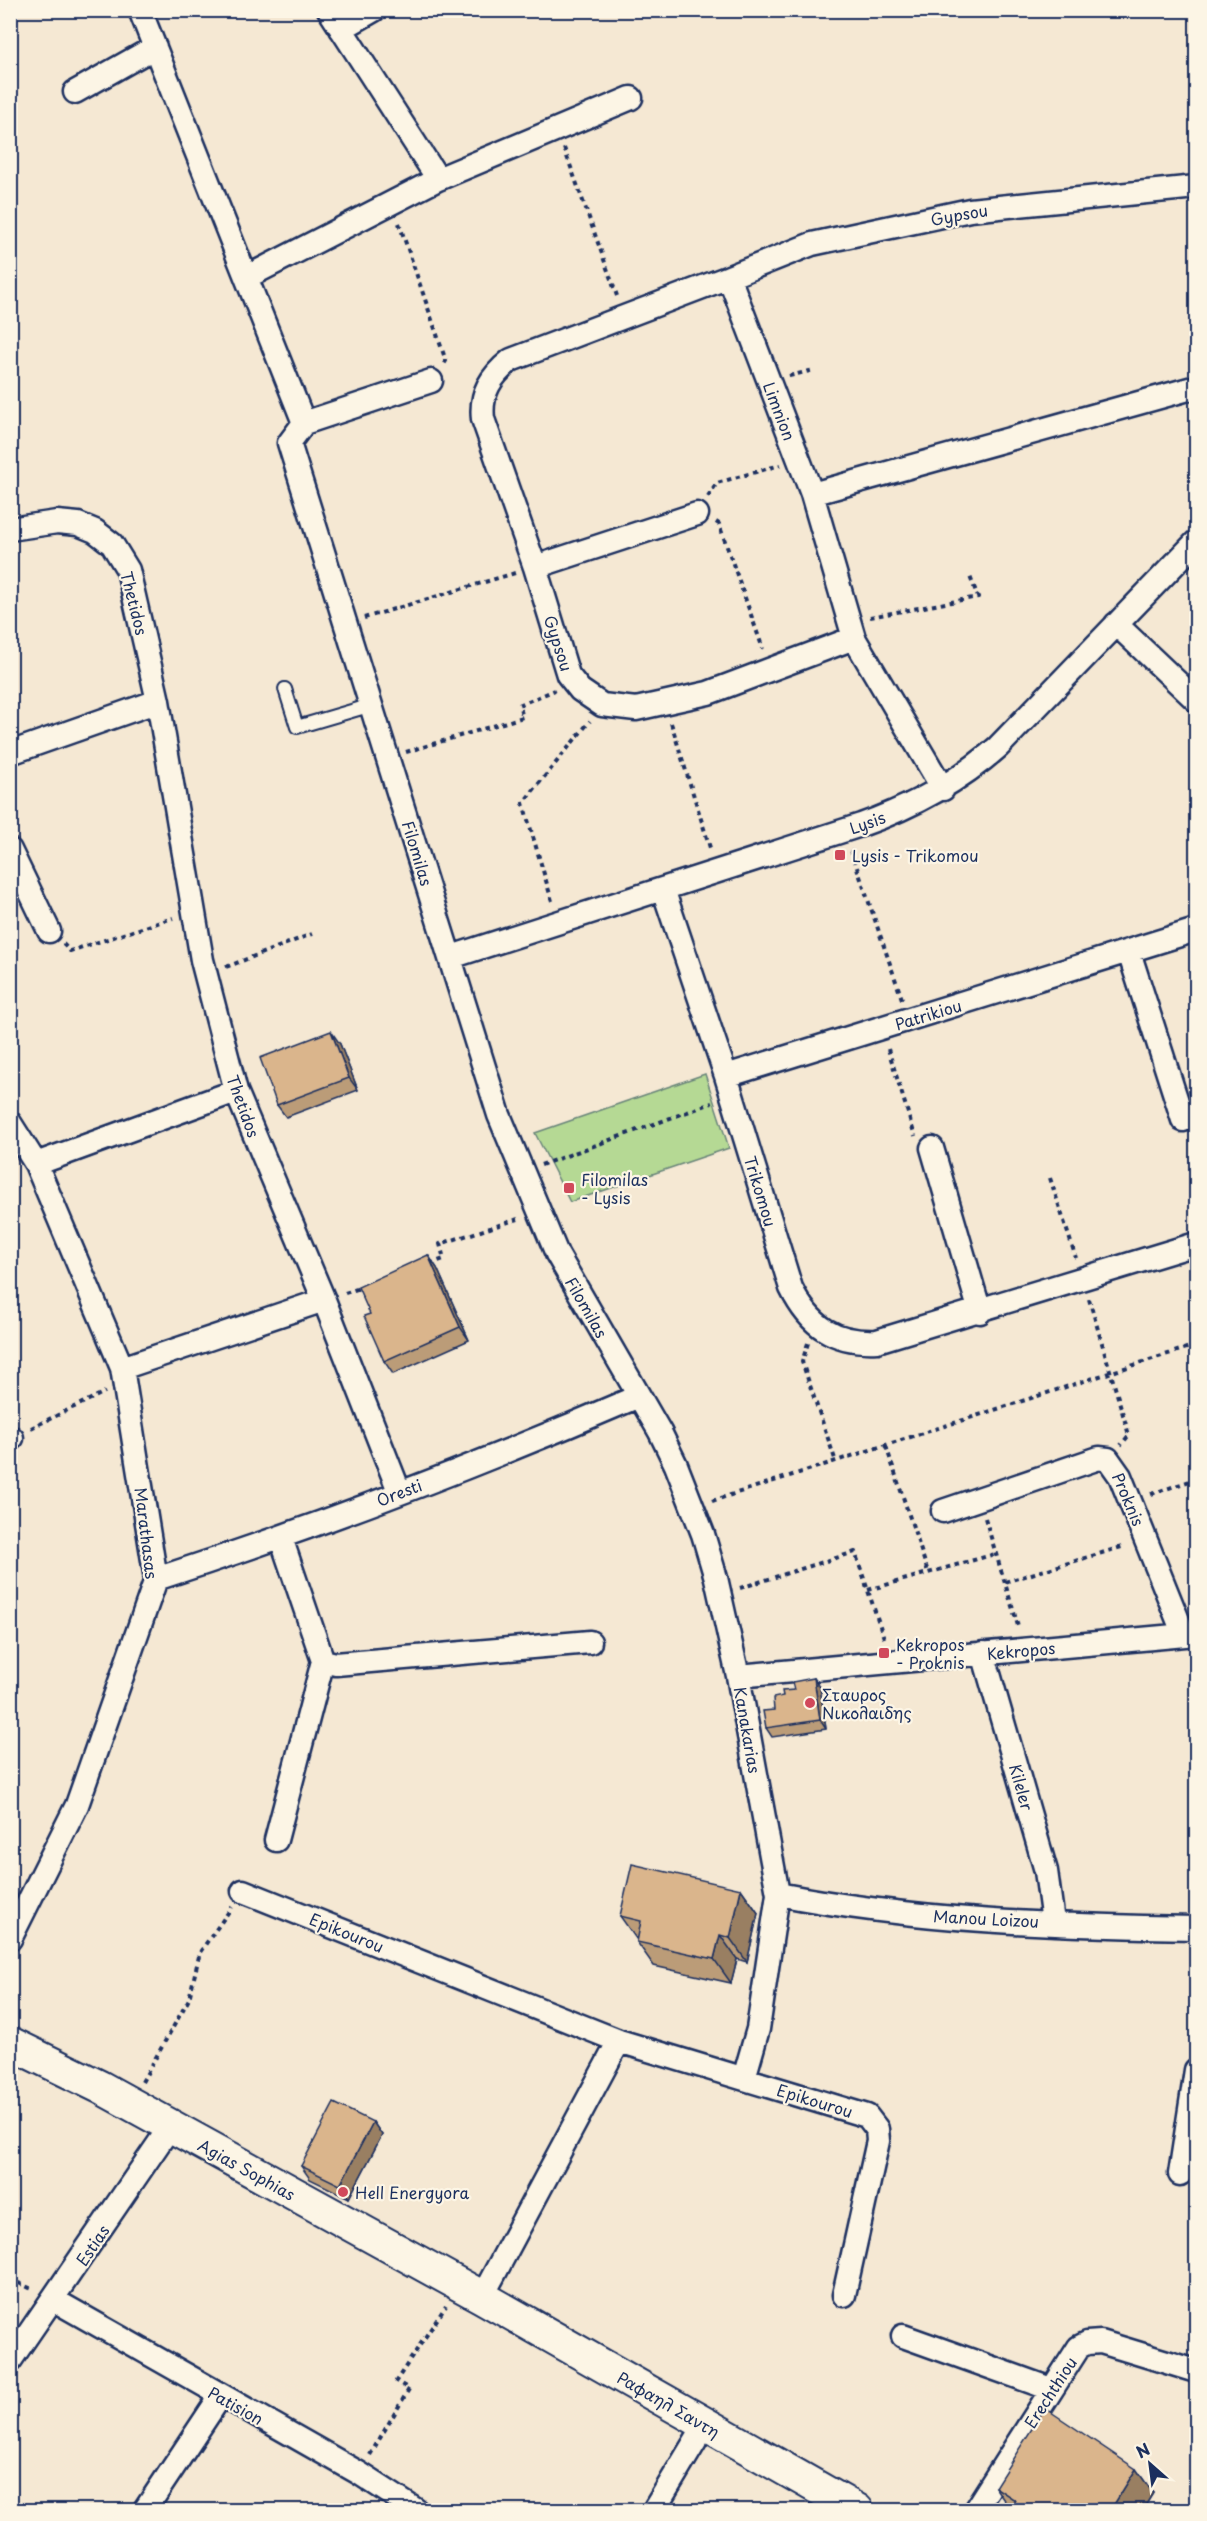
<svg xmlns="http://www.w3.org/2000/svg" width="1207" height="2521" viewBox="0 0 1207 2521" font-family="'Playpen Sans',sans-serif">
	<rect width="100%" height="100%" fill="#f5e8d3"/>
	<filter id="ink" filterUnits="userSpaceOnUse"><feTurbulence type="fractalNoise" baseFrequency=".0167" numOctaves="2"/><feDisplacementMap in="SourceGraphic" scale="12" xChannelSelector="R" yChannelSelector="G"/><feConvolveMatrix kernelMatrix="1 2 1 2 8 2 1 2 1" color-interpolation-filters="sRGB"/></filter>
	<g filter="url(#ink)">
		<path fill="#b5d994" stroke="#688479" stroke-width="1.5" d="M705,1074L729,1148L570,1202L535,1133Z"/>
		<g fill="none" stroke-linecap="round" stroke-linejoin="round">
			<g stroke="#1b2f5e" stroke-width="16">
				<path id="lane" d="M285,689L297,727L372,705"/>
			</g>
			<g stroke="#1b2f5e" stroke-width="27">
				<path id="street" d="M140,10L304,423
					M329,10L438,179
					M341,29L374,10
					M75,92L155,47
					M247,277L438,179L631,98
					M729,277L812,244L970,210L1196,187
					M431,381L304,423L289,443L499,1115L557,1254L660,1432L676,1465L703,1534L716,1578L738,1676L778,1894L758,2029L744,2078
					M812,494L1196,387
					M10,529L57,522L78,524L95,531L112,544L128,570L158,701L202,960L236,1091L324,1300L399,1491
					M535,567L697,514
					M1116,624L1196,700
					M854,638L708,693L636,709L602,705L580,690L568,675L535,567L483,419C480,393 491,376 511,360L729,277L812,494L854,638L943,789
					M10,753L158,701
					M10,850L49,931
					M663,889L726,1076L791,1288C810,1327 835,1343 877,1341L1196,1244
					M1129,952L1183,1120L1196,1116
					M451,957L861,825C912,807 957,783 998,747L1196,542
					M726,1076L1196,930
					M10,1123L36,1164L122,1368L156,1579L77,1805L10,1939
					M932,1148L980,1312
					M36,1164L236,1091
					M122,1368L324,1300
					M10,1438H12
					M943,1511L1099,1458L1108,1459L1120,1476L1184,1635
					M156,1579C320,1526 481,1464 639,1396
					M983,1653L1046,1871L1053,1922
					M323,1661L336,1664L590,1642
					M738,1676L1196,1634
					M276,1840L323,1661L281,1538
					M243,1891L619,2041L867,2116L877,2129L878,2141L844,2295
					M778,1894C915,1921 1057,1926 1196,1928
					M1180,2174L1196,2070
					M482,2297L619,2041
					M54,2300L359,2473L416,2510
					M903,2336L1051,2389
					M10,2361L170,2127
					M145,2510L220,2397
					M654,2510L705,2425
					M975,2510L1079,2347L1087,2343L1101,2342L1196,2371"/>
			</g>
			<g stroke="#1b2f5e" stroke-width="36">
				<path id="secondary" d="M10,2043L100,2087L482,2297L857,2510"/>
			</g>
			<path stroke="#1b2f5e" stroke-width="4" stroke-dasharray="4.5 4.5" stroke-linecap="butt" d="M564,148L617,296
				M399,223L446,361L443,366
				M789,376L814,370
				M708,497L717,483L780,465
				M716,522L719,524L763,649
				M870,617L978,597L969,574
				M364,618L515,573
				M671,723L711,851
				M406,752L523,717L519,705L555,690
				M851,850L902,999
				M552,901L523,803L590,721
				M63,944L70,951L173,918
				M226,967L312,934
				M888,1049L915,1136
				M541,1165L712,1103
				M1050,1178L1076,1258
				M430,1264L444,1259L440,1244L518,1219
				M345,1293L360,1288
				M1089,1299L1129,1435L1121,1445
				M808,1343L802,1362L836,1462
				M31,1428L105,1392
				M886,1446L928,1572
				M1151,1494L1196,1479
				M712,1501L1196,1345
				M985,1518L1019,1629
				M1005,1582L1125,1546
				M740,1588L855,1552L885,1641
				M868,1590L995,1554
				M142,2082L189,1999L200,1952L232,1907
				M10,2279L32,2289
				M370,2455L409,2389L396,2381L446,2306
				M1189,2510L1196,2501"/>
			<use href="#lane" stroke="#fcf5e5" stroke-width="12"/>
			<use href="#street" stroke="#fcf5e5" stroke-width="22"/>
			<use href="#secondary" stroke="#fcf5e5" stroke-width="32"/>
		</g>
		<path fill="#bb9c78" stroke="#1b2f5e" stroke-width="1.5" d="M340,1044L358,1090L286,1117L277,1105Z
			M428,1255L437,1268L469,1340L393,1374L384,1361L370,1314Z
			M814,1678L820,1687L826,1729L772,1737L766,1728L774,1710L783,1696Z
			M741,1889L758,1913L747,1962L737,1959L731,1983L654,1966L637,1942V1940L620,1916Z
			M373,2122L382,2135L349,2198L310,2179L301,2166Z
			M1136,2469L1153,2493L1142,2511H1009L1010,2509L995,2487Z"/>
		<path fill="#997f62" stroke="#1b2f5e" stroke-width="1.5" d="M331,1031L340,1044L358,1090L349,1078Z
			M428,1255L437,1268L469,1340L460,1327Z
			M814,1678L820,1687L826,1729L820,1720Z
			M741,1889L758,1913L747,1962L730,1938Z
			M720,1935L737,1959L731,1983L714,1959Z
			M373,2122L382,2135L349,2198L340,2185Z
			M1136,2469L1153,2493L1142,2511H1110Z"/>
		<path fill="#dab58c" stroke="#1b2f5e" stroke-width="1.5" d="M331,1031L349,1078L277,1105L260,1058Z
			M428,1255L460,1327L384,1361L364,1316L370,1314L358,1287Z
			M814,1678L820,1720L766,1728L763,1711L774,1710L773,1698L783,1696L782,1691L794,1690L792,1682Z
			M632,1864L741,1889L730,1938L720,1935L714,1959L637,1942L641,1921L620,1916Z
			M334,2103L373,2122L340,2185L301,2166Z
			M1045,2408L1136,2469L1110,2511H1009L1015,2500L995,2487Z"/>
	</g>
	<g fill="#d1495b" stroke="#fcf5e5" stroke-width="2">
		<rect x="834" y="849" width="12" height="12" rx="3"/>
		<rect x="563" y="1182" width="12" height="12" rx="3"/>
		<rect x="878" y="1647" width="12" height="12" rx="3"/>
		<circle cx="810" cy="1703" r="6"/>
		<circle cx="343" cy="2192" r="6"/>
	</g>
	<g text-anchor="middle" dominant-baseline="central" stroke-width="4.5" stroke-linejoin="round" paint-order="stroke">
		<g font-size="16" fill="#1b2f5e" stroke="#fcf5e5">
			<text transform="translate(959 214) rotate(-10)">Gypsou</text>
			<text transform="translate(780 411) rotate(69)">Limnion</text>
			<text transform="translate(135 603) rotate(76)">Thetidos</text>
			<text transform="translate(559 643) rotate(72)">Gypsou</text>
			<text transform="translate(867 822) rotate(-20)">Lysis</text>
			<text transform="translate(418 853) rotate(73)">Filomilas</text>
			<text transform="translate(928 1014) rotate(-17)">Patrikiou</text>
			<text transform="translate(244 1106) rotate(70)">Thetidos</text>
			<text transform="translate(761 1191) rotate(73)">Trikomou</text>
			<text transform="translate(587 1307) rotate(60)">Filomilas</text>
			<text transform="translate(399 1492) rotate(-21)">Oresti</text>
			<text transform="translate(1129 1499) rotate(67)">Proknis</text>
			<text transform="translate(147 1533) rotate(83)">Marathasas</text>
			<text transform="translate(1021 1650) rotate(-5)">Kekropos</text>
			<text transform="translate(748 1730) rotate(80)">Kanakarias</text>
			<text transform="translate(1022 1787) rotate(74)">Kileler</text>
			<text transform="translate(986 1918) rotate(3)">Manou Loizou</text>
			<text transform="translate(347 1932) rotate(22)">Epikourou</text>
			<text transform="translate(815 2100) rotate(17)">Epikourou</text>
			<text transform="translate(247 2169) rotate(29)">Agias Sophias</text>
			<text transform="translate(92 2245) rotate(-56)">Estias</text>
			<text transform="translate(1050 2392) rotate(-57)">Erechthiou</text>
			<text transform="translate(669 2404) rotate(30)">Ραφαηλ Σαντη</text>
			<text transform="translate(236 2405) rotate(29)">Patision</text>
		</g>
		<g font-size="16" fill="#1b2f5e" stroke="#fcf5e5" text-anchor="start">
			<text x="852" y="855">Lysis - Trikomou</text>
			<text x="581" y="1179">Filomilas<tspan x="581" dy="18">- Lysis</tspan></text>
			<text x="896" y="1644">Kekropos<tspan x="896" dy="18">- Proknis</tspan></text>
			<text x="822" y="1694">Σταυρος<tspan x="822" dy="18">Νικολαιδης</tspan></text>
			<text x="355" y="2192">Hell Energyora</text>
		</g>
	</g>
	<rect width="1207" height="2521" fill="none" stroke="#fcf5e5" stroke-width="36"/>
	<rect x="18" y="18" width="1171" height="2485" fill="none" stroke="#1b2f5e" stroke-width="2" filter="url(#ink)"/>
	<g transform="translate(1150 2464) rotate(332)" stroke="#fcf5e5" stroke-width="4.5" paint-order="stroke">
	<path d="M0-4.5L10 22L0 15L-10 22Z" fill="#1b2f5e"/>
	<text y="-9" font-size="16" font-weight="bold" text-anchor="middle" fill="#1b2f5e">N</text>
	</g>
</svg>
